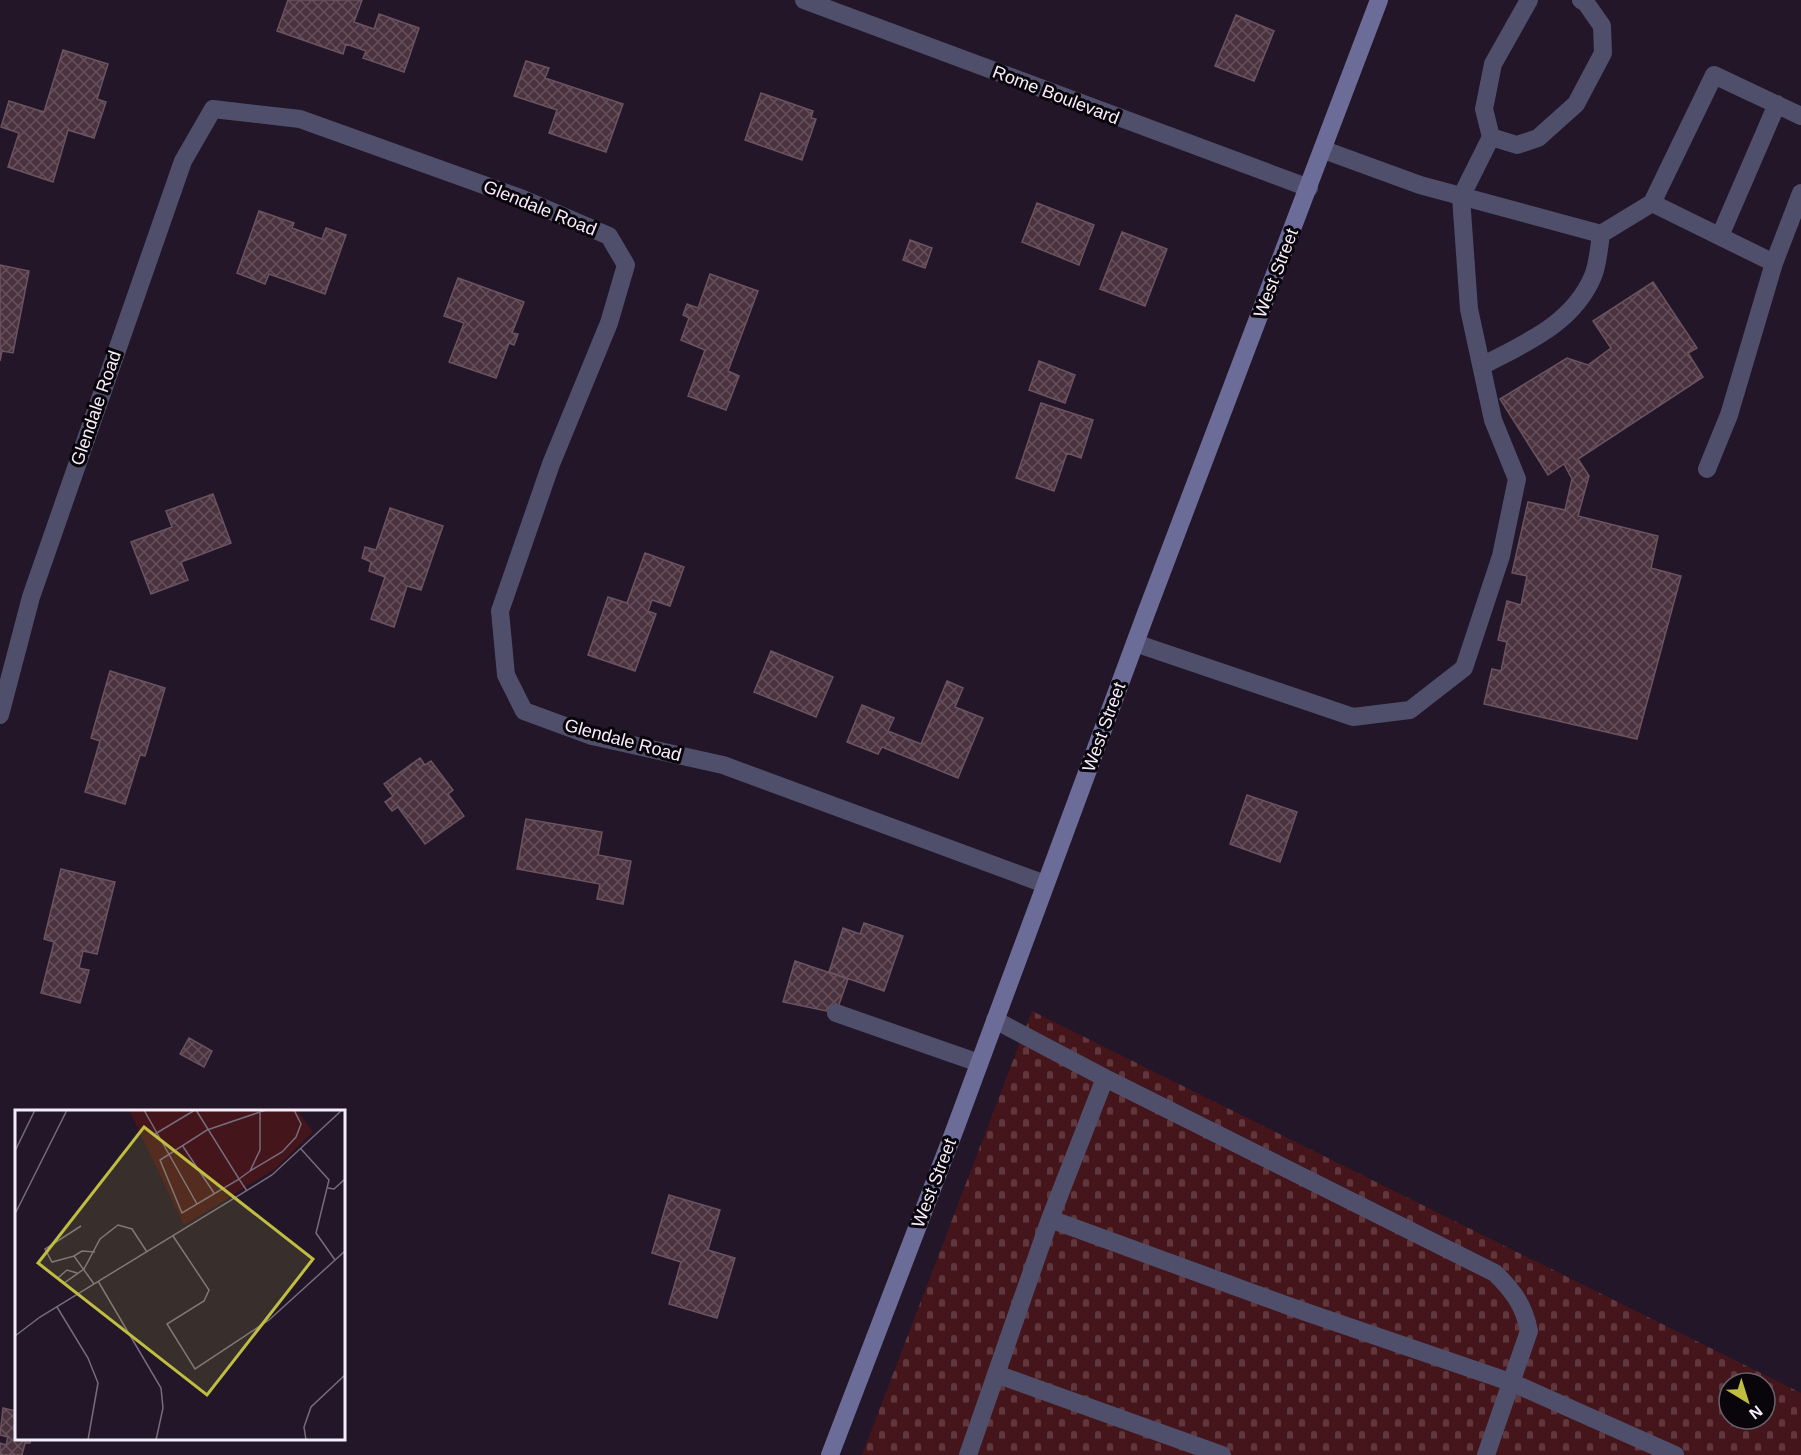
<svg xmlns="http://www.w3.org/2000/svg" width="1801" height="1455" viewBox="0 0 1801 1455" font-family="Helvetica,sans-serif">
	<defs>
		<pattern id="cemetery-stones" width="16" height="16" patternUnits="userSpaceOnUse" patternTransform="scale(1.5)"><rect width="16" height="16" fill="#44151a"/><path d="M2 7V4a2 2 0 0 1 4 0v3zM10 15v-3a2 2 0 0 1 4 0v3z" fill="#60373c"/></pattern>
		<pattern id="building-cross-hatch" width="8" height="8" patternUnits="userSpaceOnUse" patternTransform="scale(1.5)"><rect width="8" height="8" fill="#4a333f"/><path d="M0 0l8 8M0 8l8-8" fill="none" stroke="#65515c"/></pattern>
	</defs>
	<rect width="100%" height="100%" fill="#221628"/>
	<path fill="url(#cemetery-stones)" fill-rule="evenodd" d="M1032,1011L1801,1393V1455H862ZM1729,1383H1765V1419H1729Z"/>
	<path fill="url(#building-cross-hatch)" stroke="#6b5360" stroke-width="1.5" d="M288,0H362L354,22L374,29L379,14L419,28L404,72L363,58L366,51L346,44L343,54L277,31Z
		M1236,15L1274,31L1254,81L1215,66Z
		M63,50L108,64L97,99L106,102L94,138L68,130L53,182L8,167L19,133L1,127L9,101L44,112Z
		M526,61L549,68L545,78L623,104L606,152L549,133L557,110L514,96Z
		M761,93L813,111L811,118L816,119L802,160L745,140Z
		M1037,203L1094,225L1079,265L1022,242Z
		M259,211L294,223L292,228L322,239L326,228L346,235L325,294L269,274L265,284L237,273Z
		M1122,232L1167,249L1145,306L1100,289Z
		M910,240L932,248L925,268L903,260Z
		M0,265L29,271L13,353L2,351L0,361Z
		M710,274L758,291L728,371L739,376L726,410L688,396L705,350L681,340L689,318L683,315L687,304L698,308Z
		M458,278L524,302L512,333L518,334L514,345L509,343L496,378L449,362L464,323L444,316Z
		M1653,282L1697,348L1688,353L1703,377L1578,459L1589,476L1578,516L1658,536L1651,568L1681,576L1637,739L1484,704L1492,669L1501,671L1507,642L1498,640L1507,601L1521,605L1527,576L1512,573L1528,502L1565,510L1572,479L1564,464L1548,475L1500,399L1567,358L1588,365L1611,348L1593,321Z
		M1039,361L1075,375L1065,403L1029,390Z
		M1041,403L1093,420L1081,458L1067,453L1054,491L1016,478Z
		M213,494L231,543L181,562L188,580L151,594L131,542L172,527L166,511Z
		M390,508L443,526L421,590L407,586L394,627L371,619L385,577L369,571L371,562L362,558L365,547L376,550Z
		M645,553L684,567L670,606L652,600L648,611L656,614L635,671L588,655L608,597L627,603Z
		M771,651L833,677L816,717L754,692Z
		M110,671L165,688L145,756L140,755L125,804L85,792L100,741L91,738Z
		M947,681L963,688L955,707L983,718L958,778L882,747L878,754L847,742L862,705L894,718L888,731L921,744Z
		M420,758L425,765L431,761L453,790L448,794L464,816L425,844L398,807L392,811L385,802L393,796L384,784Z
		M1247,795L1297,812L1280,862L1230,844Z
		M526,819L602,832L598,855L631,861L623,904L597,899L600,884L517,869Z
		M61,869L115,882L97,954L83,951L79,968L89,970L80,1003L41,993L54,942L44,939Z
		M864,923L903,936L884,991L829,972L843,928L860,934Z
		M795,961L848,979L836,1013L783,1002Z
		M189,1038L212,1051L204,1067L180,1054Z
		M669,1195L720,1210L708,1250L735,1258L717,1318L669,1304L681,1262L652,1253Z
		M3,1408L16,1411V1438H31L30,1443H25L22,1455H0V1443L6,1445L8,1437L0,1435Z"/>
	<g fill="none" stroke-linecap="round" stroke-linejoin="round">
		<path stroke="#4f4f6b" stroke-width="18" d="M1491,137L1517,145L1538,138L1576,104L1603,53L1602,26L1586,3L1581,0
			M1324,150L1420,185L1601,234L1652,203L1714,75L1801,116
			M1652,203L1774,263
			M1720,236L1777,104
			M1482,366C1525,343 1573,324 1593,276C1598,264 1599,248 1601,234
			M1707,469L1729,415L1774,263L1801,193
			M1135,643L1353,717L1410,710L1464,668L1501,556L1517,479L1493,420L1469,309L1461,197L1491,137L1484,109L1493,64L1529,0
			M836,1013L979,1063
			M995,1020L1105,1078
			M1050,1219L1294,1308L1513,1383L1675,1455
			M996,1374L1222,1455
			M968,1455L1050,1219L1105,1078L1495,1273C1513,1291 1524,1305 1529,1331L1486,1455"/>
		<path stroke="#4f4f6b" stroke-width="18" d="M804,0L1309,188
			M0,715L31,597L183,161L213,109L300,119L523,199L609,236L626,265L609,323L551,464L500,611L506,675L524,711L592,736L723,765L1045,884"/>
		<path stroke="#6c6c99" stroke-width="18" d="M830,1455L955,1129L1145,616L1379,0"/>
	</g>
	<g text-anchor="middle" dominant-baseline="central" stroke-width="6" stroke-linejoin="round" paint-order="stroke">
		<g font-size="18" fill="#f6edfa" stroke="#09050b">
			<text transform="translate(1056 95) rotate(21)">Rome Boulevard</text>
			<text transform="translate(540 208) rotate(22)">Glendale Road</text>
			<text transform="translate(1276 273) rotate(-69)">West Street</text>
			<text transform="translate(96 408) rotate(-71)">Glendale Road</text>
			<text transform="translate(1104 727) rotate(-70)">West Street</text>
			<text transform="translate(623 740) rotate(15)">Glendale Road</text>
			<text transform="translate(934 1183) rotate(-69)">West Street</text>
		</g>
	</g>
	<g transform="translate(15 1110)">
		<rect width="330" height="330" fill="#221628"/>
		<path d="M114,0H282L298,22L260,59L169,115Z" fill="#44151a"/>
		<path fill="none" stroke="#776c7c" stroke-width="1.5" d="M129,0L182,94M181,0L224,69L235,61M245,3V40L235,61L267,42L281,27L286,14L279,0M140,24L180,0M167,35L199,83M286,39L314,70L301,123L320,150M0,41L20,0M313,78L319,79L330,69M232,81L224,69L167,103L145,50L192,20L251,0M0,104L52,0M66,116L30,139L37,152L59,146L79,174M158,126L194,180L189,191L152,214L180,259L254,210L330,141M59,146L67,141L80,142M62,163L52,160L43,168L49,173L69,159L85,129L103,115L117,119L132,142M83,171L146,278L148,298L141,330M42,197L73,248L83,273L73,330M0,226L25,207L257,65L327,0M291,330L289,317L296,297L330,265"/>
		<path fill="#bfbe41" fill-opacity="0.15" stroke="#bfbe41" stroke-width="3" d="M129,17L298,149L192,285L23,153Z"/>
		<rect width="330" height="330" fill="none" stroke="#f6edfa" stroke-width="3"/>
	</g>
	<g transform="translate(1747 1401) rotate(142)"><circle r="28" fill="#09050b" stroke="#68626b" stroke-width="1.5"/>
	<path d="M0-4.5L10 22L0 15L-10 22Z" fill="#bfbe41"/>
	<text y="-9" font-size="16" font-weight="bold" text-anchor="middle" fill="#f6edfa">N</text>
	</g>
</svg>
